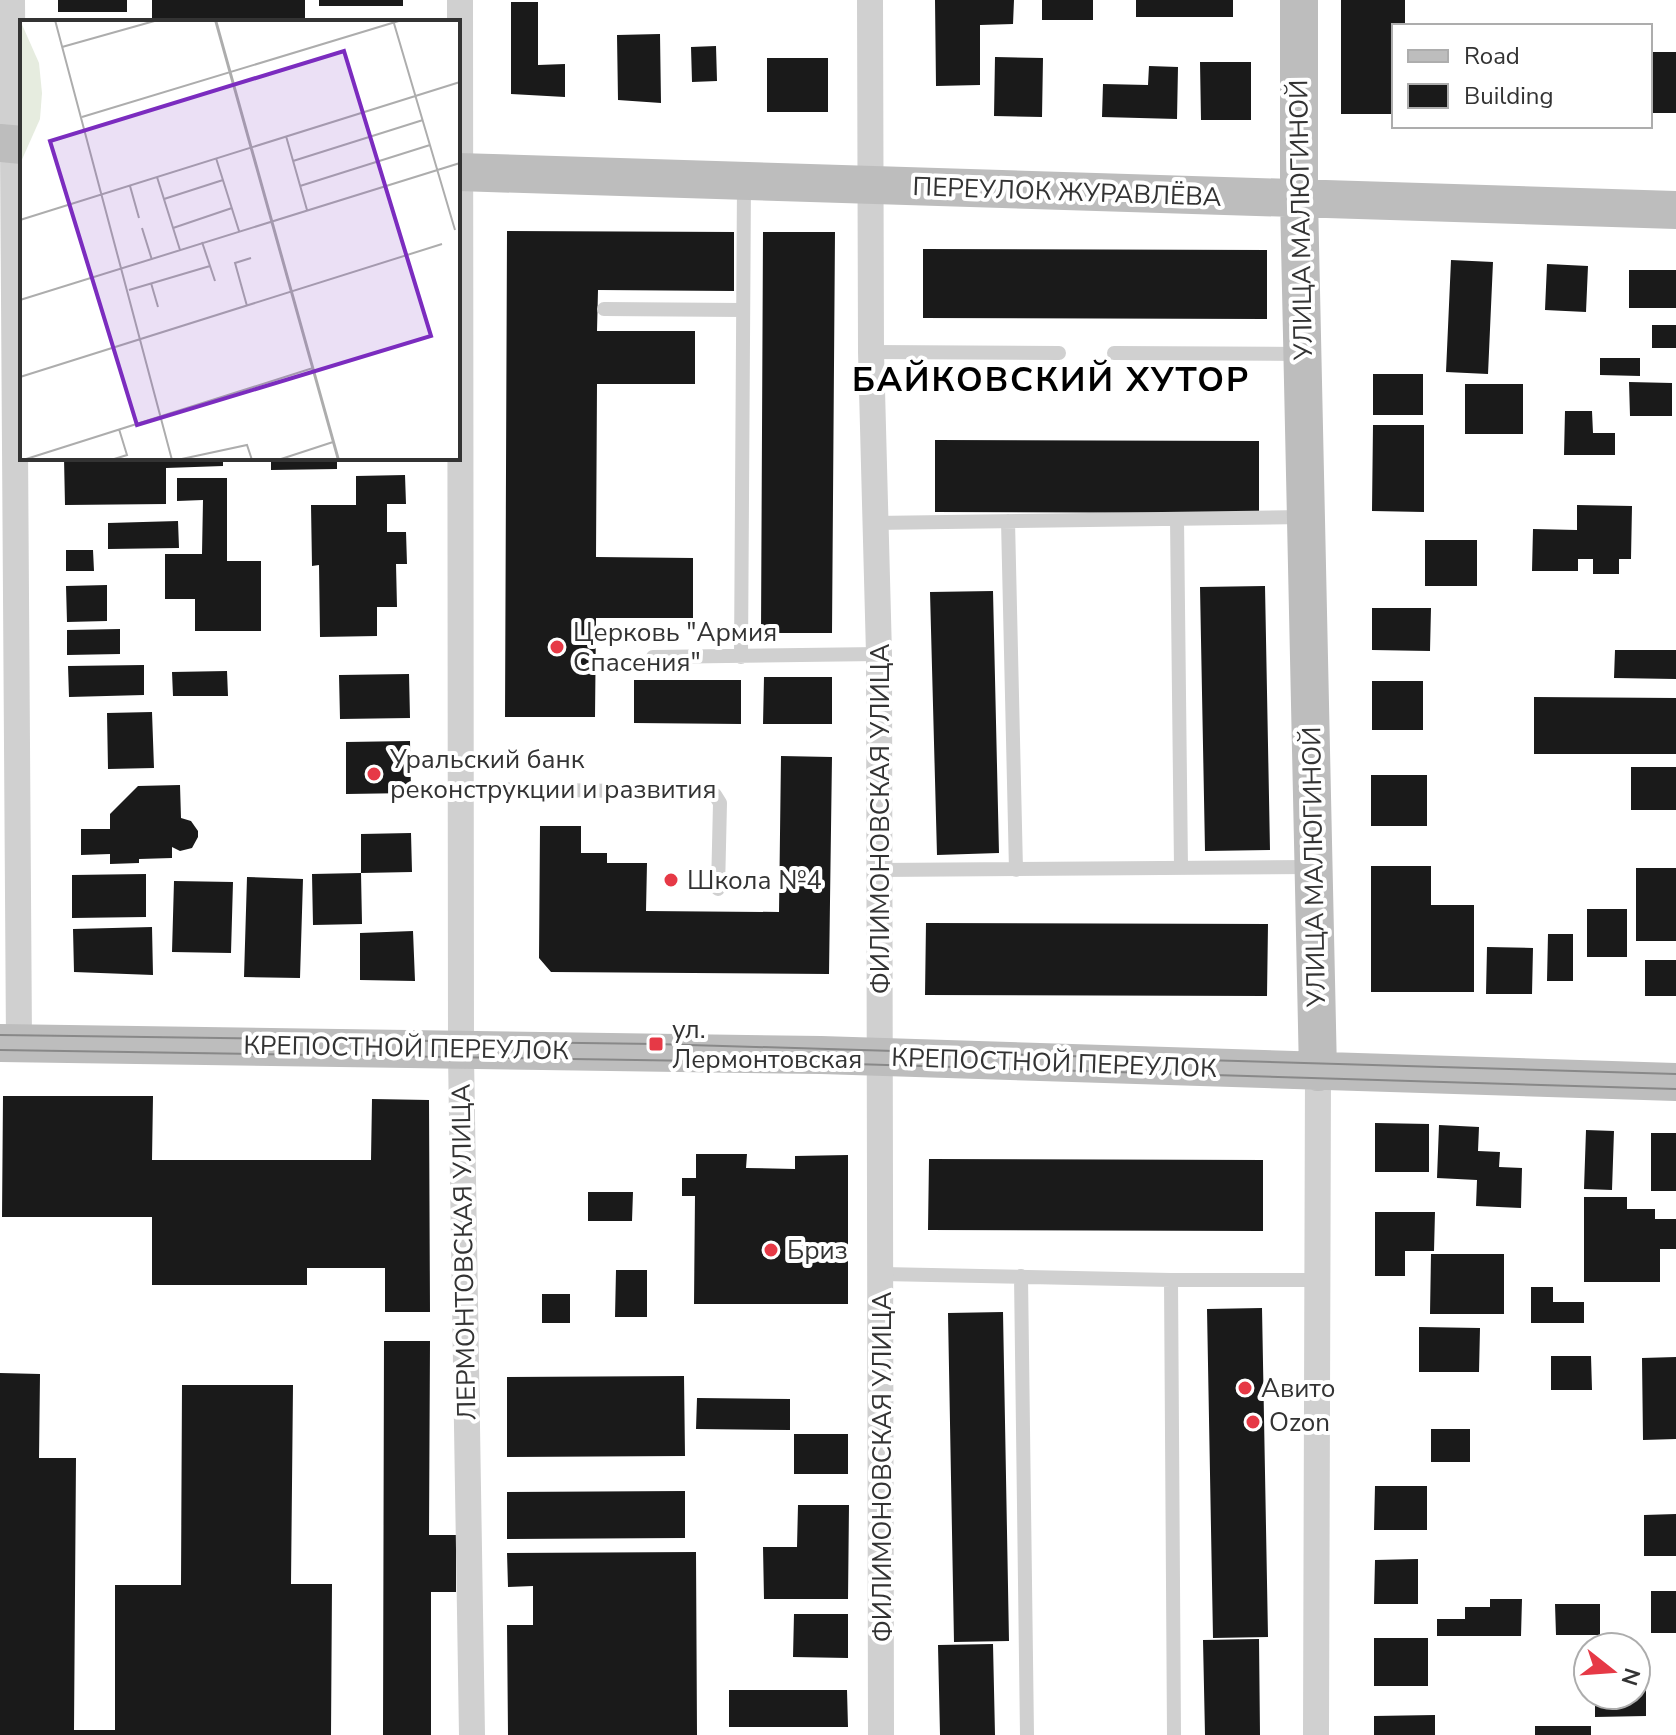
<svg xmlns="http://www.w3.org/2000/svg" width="1676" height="1735" viewBox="0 0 1676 1735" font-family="'Nunito Sans',sans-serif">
	<rect width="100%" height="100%" fill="#fff"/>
	<path fill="#1a1a1a" d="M58,0H127V12H58Z
		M152,0H305V22H152Z
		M319,0H403V6H319Z
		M935,0H1014L1013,24L980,25V85L936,86Z
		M1042,0H1093V20H1042Z
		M1136,0H1233V17H1136Z
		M1341,0H1405V26H1394V114H1341Z
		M511,2H538V65L565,64V97L511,94Z
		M660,34L661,103L618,100L617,35Z
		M716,46L717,81L692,82L691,47Z
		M1650,52H1676V113H1650Z
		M995,57L1043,58L1042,117L994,116Z
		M767,58H828V112H767Z
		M1200,62H1251V120H1201Z
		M1149,66L1178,67L1177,119L1102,117L1103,84L1148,85Z
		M507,231L734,232V291L598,290L597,331H695V384H597L596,557L693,558V618H596L595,717H505Z
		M763,232H835L832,633H761Z
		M923,249L1267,250V319L923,318Z
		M1451,260L1493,262L1488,374L1446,372Z
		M1547,264L1588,266L1586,312L1545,310Z
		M1629,270H1676V308H1629Z
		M1652,325H1676V348H1652Z
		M1600,358H1640V376L1600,375Z
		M1373,374H1423V415H1373Z
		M1629,382L1672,383V416H1630Z
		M1465,384H1523V434H1465Z
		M1565,411H1592L1593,433H1615V455H1564Z
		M1373,425H1424V512L1372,511Z
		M935,440L1259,441V513L935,512Z
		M64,458H223V466L166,468V504L65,505Z
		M271,458H337V469L271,470Z
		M405,475L406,504H387V532H406L407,564H396L397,607H377V636L320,637L319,565L312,566L311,505H356V476Z
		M177,478H227V561H261V631H195V599H165V554H202L203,500L177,501Z
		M1577,505L1632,506L1631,559H1619V574H1593V559H1578V571H1532L1533,529L1577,530Z
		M178,521L179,548L108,549V523Z
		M1425,540H1477V586H1425Z
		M66,550H93L94,571H66Z
		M107,585V621L67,622L66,586Z
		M1265,586L1270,850L1205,851L1200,587Z
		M993,591L999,853L937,855L930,592Z
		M1372,608H1431L1430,651L1372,650Z
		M120,629V654L67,655V630Z
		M1615,650H1676V679L1614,678Z
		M144,665V695L69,697L68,666Z
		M227,671L228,696H173L172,672Z
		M409,674L410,718L340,719L339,675Z
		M764,677H832V724H763Z
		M634,680H741V724L634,723Z
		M1372,681H1423V730H1372Z
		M1534,697L1676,698V754H1534Z
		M152,712L154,768L108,769L107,713Z
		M410,741L411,793L346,794V742Z
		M781,756L832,757L829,974L551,972L539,958L540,826H581V853H607V863H647L646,911L779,912Z
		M1631,767H1676V810H1631Z
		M1371,775H1427V826H1371Z
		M180,785L181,818L191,821L198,831V837L192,848L180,851L172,847V858L139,859V863L110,864V854L81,855V829H110V814L138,786Z
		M411,833L412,872L361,873V834Z
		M1371,866H1431V905H1474V992H1371Z
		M1636,868H1676V941H1636Z
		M361,873L362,924L313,925L312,874Z
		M146,874V917L72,918V875Z
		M247,877L303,879L300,978L244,977Z
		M174,881L233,882L231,953L172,952Z
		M1587,909H1627V957H1587Z
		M926,923L1268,924L1267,996L925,995Z
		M152,927L153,975L74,972L73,929Z
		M413,931L415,981L360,980V933Z
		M1548,934H1573V981H1547Z
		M1487,947L1533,948L1532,994H1486Z
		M1645,960H1676V996H1645Z
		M3,1096H153L152,1160H371L372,1099L429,1100L430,1312H385V1268H307V1285H152V1217H2Z
		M1375,1123L1429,1124V1172H1375Z
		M1439,1125L1479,1127L1478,1151L1500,1152L1499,1167L1522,1168L1521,1208L1476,1206L1477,1180L1437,1178Z
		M1586,1130L1614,1131L1612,1190L1584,1189Z
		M1651,1133H1676V1191H1651Z
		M696,1154H747L746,1168L795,1169V1156L848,1155V1304H694L695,1196H682V1178H696Z
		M929,1159L1263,1160V1231L928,1230Z
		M588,1192H633L632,1221H588Z
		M1584,1197H1627V1209H1655V1219H1676V1249H1660V1282H1584Z
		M1375,1212H1435L1434,1251H1405V1276H1375Z
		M1431,1254H1504V1314H1430Z
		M616,1270H647V1317H615Z
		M1531,1287H1553V1302H1584V1323H1531Z
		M542,1294H570V1323H542Z
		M1262,1308L1268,1637L1213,1638L1207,1309Z
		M1003,1312L1009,1641L954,1642L948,1313Z
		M1419,1327L1480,1328L1479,1372H1419Z
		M384,1341H430L429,1535H456V1592H431V1735H383Z
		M1551,1356H1591L1592,1390H1551Z
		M1676,1357V1439L1643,1440L1642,1358Z
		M0,1373L40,1374L39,1458H76L74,1730H115V1585H181L182,1385H293L291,1584H332L331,1735H0Z
		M684,1376L685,1456L507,1457V1377Z
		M697,1398L790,1399V1430L696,1429Z
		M1431,1429H1470V1462H1431Z
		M794,1434H848V1474H794Z
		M1375,1486H1427V1530H1374Z
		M685,1491V1538L507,1539V1492Z
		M798,1505H849L848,1599H764L763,1547H797Z
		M1676,1514V1556H1644V1515Z
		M696,1552L697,1735H508L507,1625H533V1586L508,1587L507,1553Z
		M1418,1559V1604H1374L1375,1560Z
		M1651,1591H1676V1633H1651Z
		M1490,1599H1522L1521,1636H1437V1619H1465V1607H1490Z
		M1555,1604H1600V1635H1556Z
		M794,1614H848V1658L793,1657Z
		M1374,1638H1428V1686H1374Z
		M1259,1639L1260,1735H1205L1203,1640Z
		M993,1644L995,1735H940L938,1645Z
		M1636,1681H1646V1716L1595,1717V1695H1636Z
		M729,1690H847L848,1727H729Z
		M1435,1715V1735H1374V1716Z
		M1535,1726H1591V1735H1535Z"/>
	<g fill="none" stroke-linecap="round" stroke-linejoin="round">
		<path stroke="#d0d0d0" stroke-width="14" d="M604,309L743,310
			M871,352L1059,353
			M1114,353L1302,354
			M1177,519L1181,868
			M1008,521L1016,870
			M874,523L1305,517
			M653,657L879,654
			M741,657L744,182
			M461,789L708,792L715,795L720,803L718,889
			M879,870L1313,867
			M882,1274L1171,1280H1317
			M1021,1276L1027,1735
			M1171,1280L1174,1735"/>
		<path stroke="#d0d0d0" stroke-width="26" d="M12,0L19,1043
			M460,0L461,1056L472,1735
			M870,0L871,352L879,654L881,1735
			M1316,1735L1318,1072"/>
		<path stroke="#bdbdbd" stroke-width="38" d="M1299,0V198L1318,1072
			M0,143L22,145
			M458,172L1676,210
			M0,1043L821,1055L1676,1082"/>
		<path stroke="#888" stroke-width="2" d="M0,1035L656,1044L1676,1074
			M0,1050L821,1063L1676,1089"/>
	</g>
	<g fill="#e63946" stroke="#fff" stroke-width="3">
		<circle cx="557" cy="647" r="8"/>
		<circle cx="374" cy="774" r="8"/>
		<circle cx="671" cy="880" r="8"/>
		<rect x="648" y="1036" width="16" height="16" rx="4"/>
		<circle cx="771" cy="1250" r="8"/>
		<circle cx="1245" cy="1388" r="8"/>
		<circle cx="1253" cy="1422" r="8"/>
	</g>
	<g text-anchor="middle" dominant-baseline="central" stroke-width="8" stroke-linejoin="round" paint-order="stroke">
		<g font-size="26" fill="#333" stroke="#fff">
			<text transform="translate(1067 192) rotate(2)">ПЕРЕУЛОК ЖУРАВЛЁВА</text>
			<text transform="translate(1301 220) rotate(-91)">УЛИЦА МАЛЮГИНОЙ</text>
			<text transform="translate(880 819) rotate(-90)">ФИЛИМОНОВСКАЯ УЛИЦА</text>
			<text transform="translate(1314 867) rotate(-91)">УЛИЦА МАЛЮГИНОЙ</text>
			<text transform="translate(406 1048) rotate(1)">КРЕПОСТНОЙ ПЕРЕУЛОК</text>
			<text transform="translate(1054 1063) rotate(2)">КРЕПОСТНОЙ ПЕРЕУЛОК</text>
			<text transform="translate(464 1252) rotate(-91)">ЛЕРМОНТОВСКАЯ УЛИЦА</text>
			<text transform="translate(882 1467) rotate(-90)">ФИЛИМОНОВСКАЯ УЛИЦА</text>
		</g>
		<g font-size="26" fill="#333" stroke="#fff" text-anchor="start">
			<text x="573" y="632">Церковь "Армия<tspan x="573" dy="30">Спасения"</tspan></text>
			<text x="390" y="759">Уральский банк<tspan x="390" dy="30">реконструкции и развития</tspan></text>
			<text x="687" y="880">Школа №4</text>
			<text x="672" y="1029">ул.<tspan x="672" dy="30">Лермонтовская</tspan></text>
			<text x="787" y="1250">Бриз</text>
			<text x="1261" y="1388">Авито</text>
			<text x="1269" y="1422">Ozon</text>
		</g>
		<g font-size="34" font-weight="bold" letter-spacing="2" fill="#000" stroke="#fff">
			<text x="1051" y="380">БАЙКОВСКИЙ ХУТОР</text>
		</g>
	</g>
	<g transform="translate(20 20)">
		<rect width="440" height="440" fill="#fff"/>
		<path d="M0,0L19,43L22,73L20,99L0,144Z" fill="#e6ecdf"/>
		<path fill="none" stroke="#adadad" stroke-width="2" d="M35,0L152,440M195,0L318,440M196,0L319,440M373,0L435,210M42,27L138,0M62,97L382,0M266,116L287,190M196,138L219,211M273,141L403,100M137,157L160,230M110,166L119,198M280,166L410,125M144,179L203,160M0,200L440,62M122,208L132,240M153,208L212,188M182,222L195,261M131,263L138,287M109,270L190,246M0,280L440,143M227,286L215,243L231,238M0,357L422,224M3,440L293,348M91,440L107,435L99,409M157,440L227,425L232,440M258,440L313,422"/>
		<path fill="#7b2cbf" fill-opacity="0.15" stroke="#7b2cbf" stroke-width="4" d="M324,31L411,316L117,405L30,121Z"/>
		<rect width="440" height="440" fill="none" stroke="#333" stroke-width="4"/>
	</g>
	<rect x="1392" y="24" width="260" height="104" fill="#ffffff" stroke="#adadad" stroke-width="2"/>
	<rect x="1408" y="50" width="40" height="12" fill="#bdbdbd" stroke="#adadad" stroke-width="2"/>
	<text x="1464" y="64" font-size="24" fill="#333333">Road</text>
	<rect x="1408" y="84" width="40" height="24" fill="#1a1a1a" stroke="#adadad" stroke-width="2"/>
	<text x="1464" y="104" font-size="24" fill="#333333">Building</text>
	<g transform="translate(1612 1671) rotate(107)"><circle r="38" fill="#ffffff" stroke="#adadad" stroke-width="2"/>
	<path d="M0-6L14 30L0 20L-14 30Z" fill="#e63946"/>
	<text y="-12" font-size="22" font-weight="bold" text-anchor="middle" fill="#333333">N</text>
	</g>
</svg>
